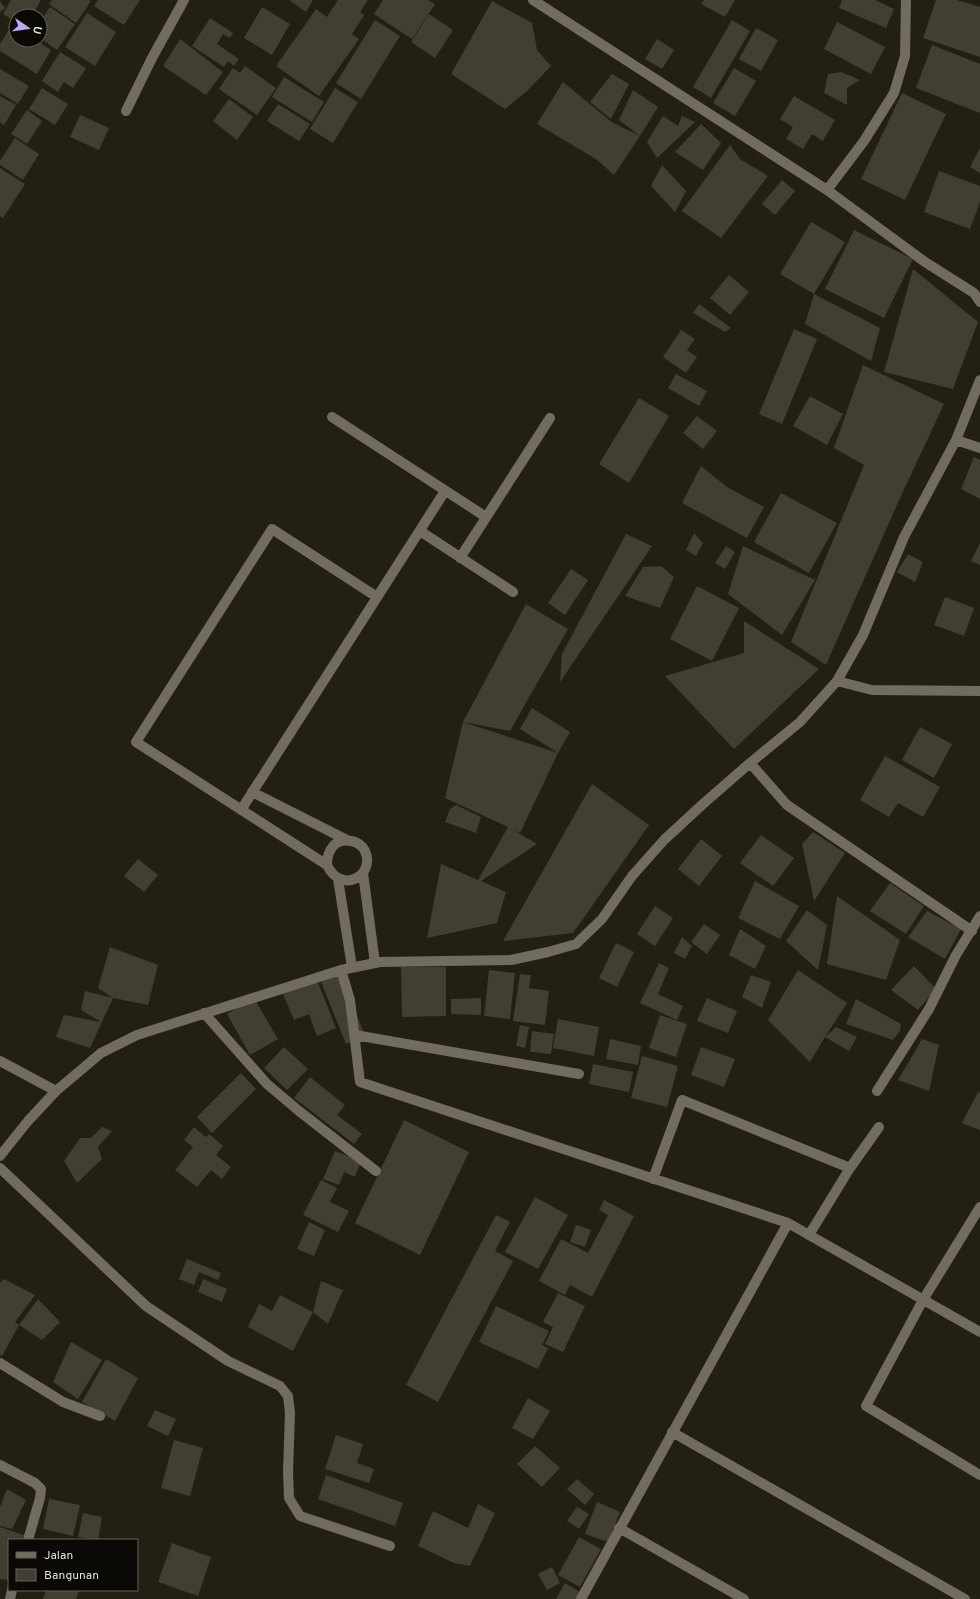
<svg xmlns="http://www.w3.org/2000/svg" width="980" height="1599" viewBox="0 0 980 1599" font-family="Overpass,sans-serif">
	<rect width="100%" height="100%" fill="#231f14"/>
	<path fill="#433e32" d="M11,0H41L32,16H16V22L3,14Z
		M52,0H89L91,1L76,23L49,4Z
		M98,0H140L124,25L94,6Z
		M289,0H313L306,12Z
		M338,0H368L360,12L364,15L352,34L359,39L319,96L276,66L316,9L327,17Z
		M383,0H428L435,4L412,39L374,14Z
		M704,0H735L725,17L701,4Z
		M842,0H875L894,9L886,28L839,8Z
		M936,0H957L980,7V57L923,38Z
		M0,1L5,8L0,12Z
		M492,1L532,23L537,50L551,66L527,91L505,109L451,74Z
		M50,7L75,24L57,50L40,38V22Z
		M262,7L290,24L272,55L244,38Z
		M87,13L116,32L95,66L65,47Z
		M429,14L453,30L435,58L411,42Z
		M210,18L233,33L230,38L223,34L217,44L239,59L234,66L228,61L224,67L192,46Z
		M375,20L400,36L361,99L336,83Z
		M732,20L750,31L711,98L693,87Z
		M837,22L885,47L871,74L824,49Z
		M12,25L16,28V40H36L51,50L37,74L0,51V44Z
		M756,28L778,40L761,71L739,59Z
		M180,39L223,72L206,95L163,66Z
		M657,39L674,50L662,69L645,59Z
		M932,45L980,64V113L916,88Z
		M60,52L86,68L73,88L64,82L58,92L42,81Z
		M245,66L276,88L257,115L219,89L233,68L240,73Z
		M734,68L756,81L735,116L713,103Z
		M0,69L29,86L18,104L0,93Z
		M841,72L860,80L847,88V105L824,93L828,74Z
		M612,74L629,84L611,119L590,102Z
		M284,77L324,102L312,122L272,97Z
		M563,82L613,123L640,136L619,120L633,90L658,107L640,136L614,175L596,159L537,124Z
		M42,88L68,104L55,125L29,109Z
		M335,88L358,102L333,143L310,129Z
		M902,93L946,114L905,200L861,179Z
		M0,96L16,105L4,125L0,122Z
		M794,96L835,120L823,141L812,134L803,149L786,139L793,127L780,119Z
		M229,99L253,117L237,140L213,121Z
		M278,104L310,124L299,141L267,121Z
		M27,110L42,121L27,144L11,134Z
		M80,115L109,128L99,150L70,137Z
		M663,116L678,126L682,116L695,122L657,158L647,142Z
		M701,124L721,143L703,170L675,152Z
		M15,138L39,154L23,180L0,165V161Z
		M730,145L740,159L768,176L721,238L682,211Z
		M980,148V173L970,167Z
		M662,165L686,191L675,212L651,186Z
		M0,168L25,184L3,218L0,216Z
		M939,171L980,186V202L970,229L924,212Z
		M782,180L795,191L775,215L762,204Z
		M811,222L845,242L814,294L780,274Z
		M854,230L913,259L884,318L825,289Z
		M913,269L978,322L953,389L884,372Z
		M729,275L749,292L730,315L710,298Z
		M814,294L880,328L871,361L805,324Z
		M699,304L731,328L725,332L693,313Z
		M794,329L817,339L782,424L759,414Z
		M681,330L695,339L687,350L697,357L686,373L663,357Z
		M863,365L944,404L900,498L826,665L791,642L864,465L834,448Z
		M676,374L707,391L699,406L668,388Z
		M810,396L843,414L827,445L793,426Z
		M639,398L669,416L629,483L599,464Z
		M697,416L717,431L703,449L683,433Z
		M974,457L980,460V499L961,489Z
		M701,466L727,487L764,507L747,538L682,503Z
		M781,493L837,523L809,573L754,542Z
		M694,533L703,543L696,556L686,550Z
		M626,534L652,546L560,682L562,654Z
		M980,543V565L971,561Z
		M726,546L735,552L725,569L715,563Z
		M743,546L815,580L782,635L728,594Z
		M908,554L923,562L915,582L897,572Z
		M661,566L674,577L660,608L625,596L643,567Z
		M571,569L588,580L565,615L548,603Z
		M697,586L739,608L712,661L670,639Z
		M945,597L974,608L964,636L934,625Z
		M526,604L568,629L510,731L463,722Z
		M744,621L819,669L734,749L665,676L744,653Z
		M532,708L570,732L558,753L520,729Z
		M463,722L558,753L520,833L513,830L537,844L481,881L506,892L497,923L427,938L441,864L478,880L508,827L445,798Z
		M920,727L952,744L934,778L902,760Z
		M885,756L940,787L923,817L898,803L889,817L860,800Z
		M592,784L649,825L573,933L503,941Z
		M456,805L481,817L476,833L445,822L450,809Z
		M813,832L845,853L814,901L802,844Z
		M761,835L794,858L773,886L740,863Z
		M701,839L722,856L699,886L678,869Z
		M138,859L158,875L144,892L124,876Z
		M755,881L799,906L780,939L738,918Z
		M890,883L924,906L906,934L870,911Z
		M837,896L900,940L886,980L827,964Z
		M655,906L673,918L655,946L637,934Z
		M807,910L827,925L818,970L786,941Z
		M927,911L961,929L945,959L908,937Z
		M704,924L720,935L707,954L691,942Z
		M740,929L766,946L755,969L729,955Z
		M682,937L692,946L685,959L674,953Z
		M616,943L634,952L617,987L599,978Z
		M110,947L158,965L148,1005L113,998L90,1048L56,1037L64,1015L101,1022L81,1010L85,991L113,998L98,988Z
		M659,963L669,968L658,994L683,1006L677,1020L640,1003Z
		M914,966L936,989L918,1010L891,990Z
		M401,967H446V1016L402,1017Z
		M489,970L515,973L510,1019L484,1016Z
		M798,970L847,1003L825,1037L836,1027L857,1037L849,1051L825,1037L810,1062L768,1020Z
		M341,974L365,1036L346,1044L321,982Z
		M520,974L531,975L529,988L549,991L545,1025L513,1021Z
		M751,975L771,982L762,1008L742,997Z
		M317,980L336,1028L317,1036L309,1014L294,1020L283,994Z
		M254,998L278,1039L250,1055L227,1014Z
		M481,998V1015L451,1014V999Z
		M707,998L737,1011L728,1033L697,1021Z
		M856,999L901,1024L900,1031L893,1040L846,1024Z
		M660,1015L687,1024L676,1057L649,1048Z
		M558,1019L599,1027L594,1056L553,1048Z
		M520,1025L529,1027L525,1048L516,1046Z
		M532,1031L554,1034L551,1054L530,1052Z
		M610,1039L641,1046L638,1065L606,1059Z
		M922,1039L939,1045L929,1091L898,1080Z
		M284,1047L308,1069L287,1090L264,1068Z
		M701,1047L735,1059L724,1087L691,1075Z
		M642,1056L678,1066L667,1107L631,1098Z
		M593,1064L633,1072L629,1092L589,1084Z
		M241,1073L256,1089L212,1133L197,1117Z
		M310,1077L345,1105L337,1115L362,1134L354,1144L294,1098Z
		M978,1092L980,1093V1130L962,1123Z
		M404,1120L469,1152L420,1255L355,1223Z
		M102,1127L112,1131L98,1147L102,1159L77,1183L64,1161L80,1138H91Z
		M194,1127L206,1137L209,1134L223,1146L216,1155L231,1167L222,1179L211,1170L197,1187L175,1170L193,1147L184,1140Z
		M335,1151L361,1161L355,1177L344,1172L339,1185L323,1179Z
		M321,1180L337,1188L330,1202L349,1211L338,1232L303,1215Z
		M535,1197L568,1215L538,1269L505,1252Z
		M604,1200L634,1216L592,1297L570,1285L565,1295L539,1281L561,1239L588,1253L608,1215L599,1210Z
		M496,1215L510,1222L495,1251L513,1261L438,1402L406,1385Z
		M309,1222L325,1230L314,1256L297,1249Z
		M576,1225L591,1230L585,1247L570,1242Z
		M187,1259L221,1273L218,1280L199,1272L194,1285L179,1279Z
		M4,1279L35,1295L15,1322L19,1325L38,1299L60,1322L42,1340L19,1325L2,1356L0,1355V1283Z
		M203,1279L227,1289L222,1302L198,1292Z
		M321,1281L343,1290L328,1324L313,1312L293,1351L248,1327L259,1304L272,1311L280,1295L313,1312Z
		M558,1293L585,1306L563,1352L545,1344L553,1327L543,1322Z
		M496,1306L549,1331L542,1345L548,1348L538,1369L479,1342Z
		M71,1342L102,1360L78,1399L53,1382Z
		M106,1359L138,1378L115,1421L82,1402Z
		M528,1398L550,1411L533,1439L512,1428Z
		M155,1410L176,1419L168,1436L147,1426Z
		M336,1435L363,1444L357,1463L374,1469L369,1483L325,1469Z
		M174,1440L203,1448L190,1496L161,1488Z
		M535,1446L560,1468L542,1487L517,1464Z
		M326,1475L403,1503L395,1526L318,1499Z
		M577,1479L594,1494L585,1505L567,1489Z
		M7,1489L26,1500L12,1529L0,1526V1507Z
		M49,1499L80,1505L73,1536L43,1529Z
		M597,1502L620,1512L608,1542L585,1534Z
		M478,1504L495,1513L470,1566L454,1563L418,1546L433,1511L468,1528Z
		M577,1507L589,1514L579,1529L567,1521Z
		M83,1513L102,1517L98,1540L78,1537Z
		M0,1527L24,1535L22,1540H9V1580L0,1579Z
		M579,1537L601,1549L580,1587L558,1575Z
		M172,1543L211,1557L198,1596L158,1582Z
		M552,1567L560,1583L547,1590L538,1574Z
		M565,1583L580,1592L576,1599H556Z
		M46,1590H79L76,1599H43Z"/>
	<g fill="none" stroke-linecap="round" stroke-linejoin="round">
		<path stroke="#716c5f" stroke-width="10" d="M533,0L827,190L925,262L974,293L980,302
			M126,111L152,58L184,0
			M827,190L864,141L894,93L905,56L906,0
			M332,417L486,517
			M956,440L980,448
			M420,531L513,592
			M460,558L550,418
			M837,681L872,690L980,691
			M750,763L787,805L972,931
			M252,792L347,840
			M241,810L445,491
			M327,865C327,850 335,838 351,841C357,842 362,845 365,851C376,876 341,895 327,865L136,742L272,529L377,597
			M363,873L375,963
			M338,879L352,967
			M341,970L350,1000L360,1082L788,1223L581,1599
			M204,1013L267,1084L299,1111L376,1171
			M355,1035L579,1074
			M0,1061L56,1091
			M877,1091L929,1009L956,955L980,916
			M0,1156L28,1121L56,1091L101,1053L137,1035L341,970L380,962L511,960L548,952L576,944L602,919L632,876L664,840L703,804L750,763L800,722L837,681L863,635L904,537L956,440L980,380
			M0,1168L146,1306L228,1361L280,1386L288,1396L290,1413L288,1472L289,1498L300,1516L390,1546
			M653,1179L682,1100L850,1168L879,1127
			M980,1207L923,1300L866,1406L980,1475
			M788,1223L980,1332
			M809,1235L850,1168
			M0,1363L63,1402L100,1416
			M672,1432L965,1599
			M0,1465L35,1483L41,1489L40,1498L28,1540
			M619,1528L744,1599
			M10,1599L12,1590"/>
	</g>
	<rect x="8" y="1539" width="130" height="52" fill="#0b0905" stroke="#62605b"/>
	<rect x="16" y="1552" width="20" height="6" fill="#716c5f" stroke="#62605b"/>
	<text x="44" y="1559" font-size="12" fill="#e5e2db">Jalan</text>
	<rect x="16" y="1569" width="20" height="12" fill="#433e32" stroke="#62605b"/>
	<text x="44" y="1579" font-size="12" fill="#e5e2db">Bangunan</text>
	<g transform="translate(28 28) rotate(103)"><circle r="19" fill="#0b0905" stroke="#62605b"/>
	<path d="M0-3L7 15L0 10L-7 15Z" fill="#bca9f5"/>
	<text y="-6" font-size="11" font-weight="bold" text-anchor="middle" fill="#e5e2db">U</text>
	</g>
</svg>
